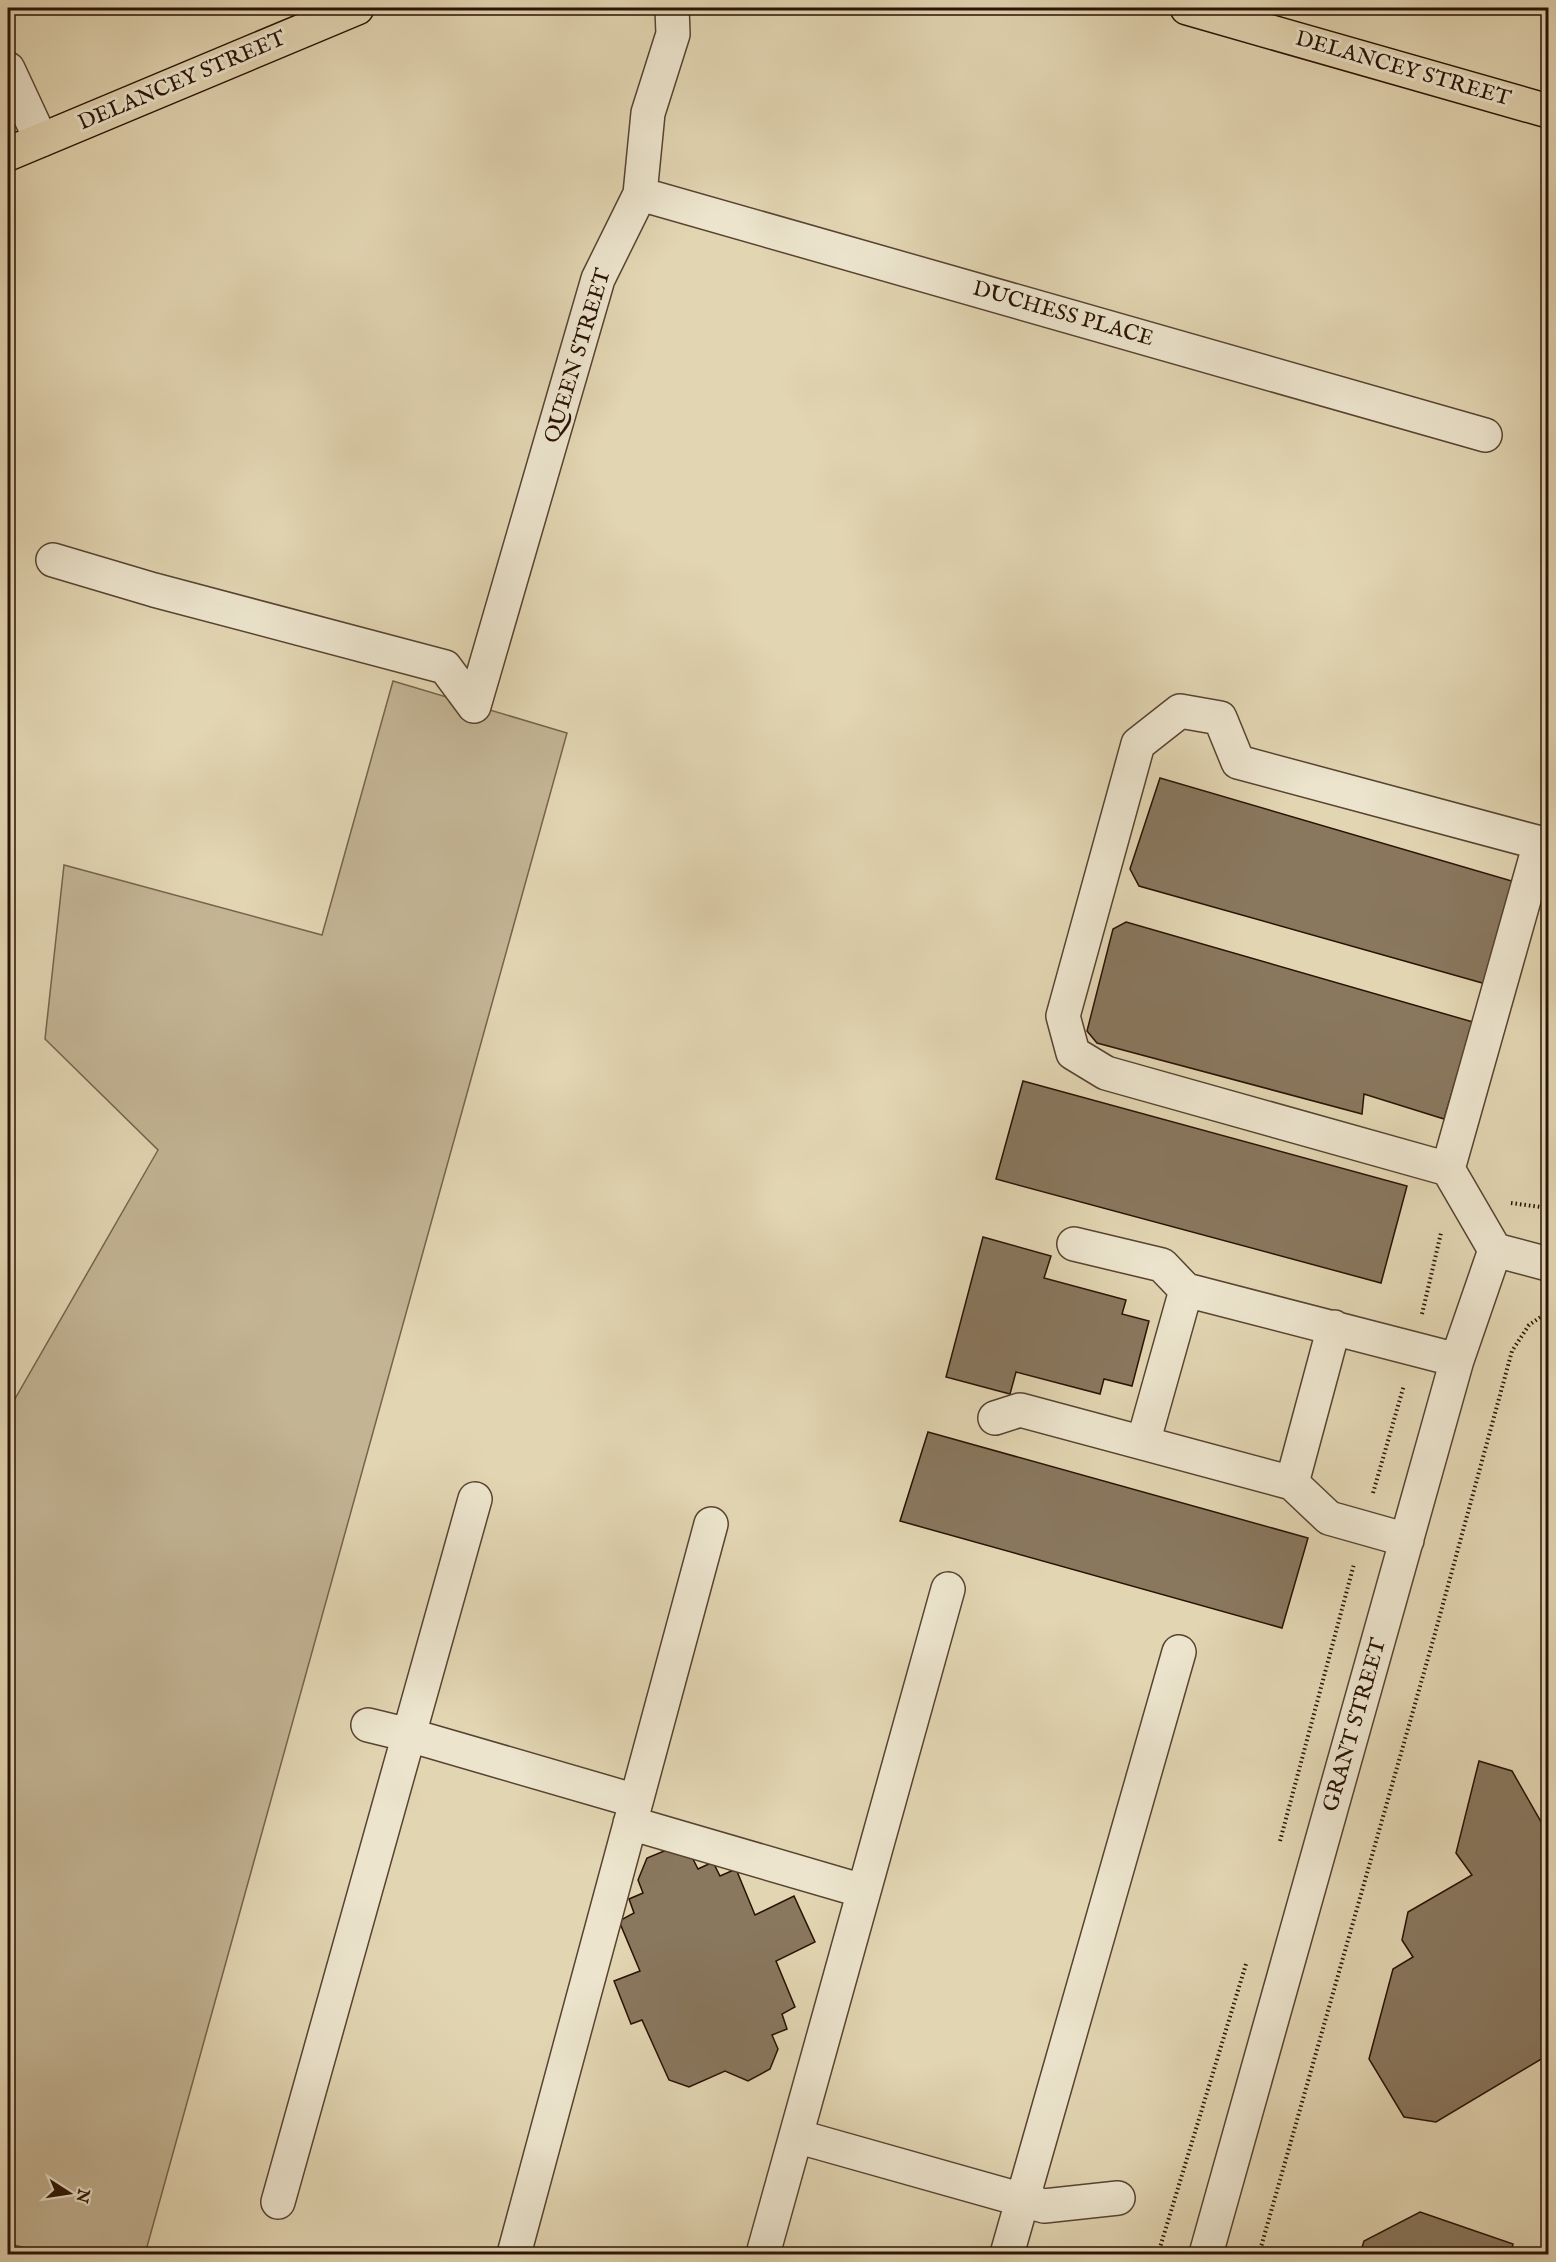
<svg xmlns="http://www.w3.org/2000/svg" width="1556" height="2262" viewBox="0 0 1556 2262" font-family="'IM FELL English',serif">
	<rect width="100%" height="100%" fill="#e2d5b2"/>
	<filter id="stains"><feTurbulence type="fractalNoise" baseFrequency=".00333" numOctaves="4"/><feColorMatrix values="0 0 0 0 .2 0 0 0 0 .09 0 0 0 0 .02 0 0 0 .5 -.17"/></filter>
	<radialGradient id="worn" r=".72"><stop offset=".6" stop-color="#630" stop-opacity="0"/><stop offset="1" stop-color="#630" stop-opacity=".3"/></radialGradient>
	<path fill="#c3b494" stroke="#76634c" stroke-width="1.5" d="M393,681L567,733L145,2254H46L8,2243V1411L158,1150L45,1039L64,865L322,935Z"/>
	<path fill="#89775e" stroke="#291204" stroke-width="1.5" d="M1160,778L1522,884L1493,986L1139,886L1130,869Z
		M1126,922L1473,1022L1444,1119L1364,1094L1362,1114L1097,1043L1087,1031L1113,929Z
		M1023,1081L1407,1186L1381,1283L996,1179Z
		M983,1237L1051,1256L1044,1278L1126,1300L1122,1314L1149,1321L1132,1386L1104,1379L1100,1394L1016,1372L1010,1394L946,1377Z
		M928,1432L1308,1538L1282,1628L900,1521Z
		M1479,1761L1512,1771L1548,1834V2055L1436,2122L1404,2117L1369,2059L1393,1969L1413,1957L1402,1940L1408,1912L1472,1875L1456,1853Z
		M669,1849L692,1857L698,1869L713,1862L720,1876L736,1869L755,1915L794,1896L815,1942L776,1961L795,2007L782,2014L787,2029L772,2035L778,2049L770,2069L748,2081L725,2071L689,2087L669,2080L642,2020L631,2024L614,1981L640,1971L619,1921L634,1913L629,1899L643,1893L638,1880L647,1858Z
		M1420,2212L1513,2244L1511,2254H1360L1364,2241Z"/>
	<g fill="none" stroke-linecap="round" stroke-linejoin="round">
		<g stroke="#574330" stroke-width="36">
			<path id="minor" d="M8,69L41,140
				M640,194L1485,435
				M53,560L154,590L445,667L474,706
				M474,706L598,279L640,194L648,113L673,34L672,8
				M1448,1169L1106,1073L1073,1053L1063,1016L1138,744L1180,711L1220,718L1238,762L1540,843L1448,1169L1495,1250
				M1074,1244L1162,1265L1186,1290L1457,1360
				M995,1418L1020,1410L1292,1483L1329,1518L1407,1540
				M1143,1443L1186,1290
				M1292,1483L1334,1327
				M368,1725L409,1735L636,1801
				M630,1823L863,1891
				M796,2136L1044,2206L1118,2198
				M278,2202L475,1499
				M514,2254L711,1524
				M763,2254L948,1589
				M1007,2254L1179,1652
				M1206,2254L1457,1360L1495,1250L1548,1264"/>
		</g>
		<g stroke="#291204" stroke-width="36">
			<path id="major" d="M1187,8L1548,111
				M8,154L357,8"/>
		</g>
		<path stroke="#291204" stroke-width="4" stroke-dasharray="1.5 3" stroke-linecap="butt" d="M1511,1203L1548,1208
			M1422,1314L1441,1233
			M1373,1493L1404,1385
			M1280,1841L1354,1564
			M1158,2254L1246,1964
			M1259,2254L1434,1637L1512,1351L1529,1325L1548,1312"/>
		<use href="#minor" stroke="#ece4cd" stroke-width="33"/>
		<use href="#major" stroke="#e2d5b2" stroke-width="33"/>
	</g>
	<g text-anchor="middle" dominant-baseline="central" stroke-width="6" stroke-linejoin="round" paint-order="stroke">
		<g font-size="22" fill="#291204" stroke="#ece4cd">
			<text transform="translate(1403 69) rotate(16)">DELANCEY STREET</text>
			<text transform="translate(182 81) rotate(-23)">DELANCEY STREET</text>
			<text transform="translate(1063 314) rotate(16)">DUCHESS PLACE</text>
			<text transform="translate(578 356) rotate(-73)">QUEEN STREET</text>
			<text transform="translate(1355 1725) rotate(-74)">GRANT STREET</text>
		</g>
	</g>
	<rect width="1556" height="2262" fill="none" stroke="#e2d5b2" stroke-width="30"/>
	<rect x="9" y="9" width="1538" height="2244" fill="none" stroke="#291204" stroke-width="3"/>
	<rect x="15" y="15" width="1526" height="2232" fill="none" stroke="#291204" stroke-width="1.5"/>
	<g transform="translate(69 2193) rotate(102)" stroke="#ece4cd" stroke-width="4.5" paint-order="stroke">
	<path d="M0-4.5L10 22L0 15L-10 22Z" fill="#291204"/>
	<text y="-9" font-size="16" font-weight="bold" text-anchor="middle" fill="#291204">N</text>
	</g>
	<rect width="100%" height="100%" filter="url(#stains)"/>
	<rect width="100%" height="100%" fill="url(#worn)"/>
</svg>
